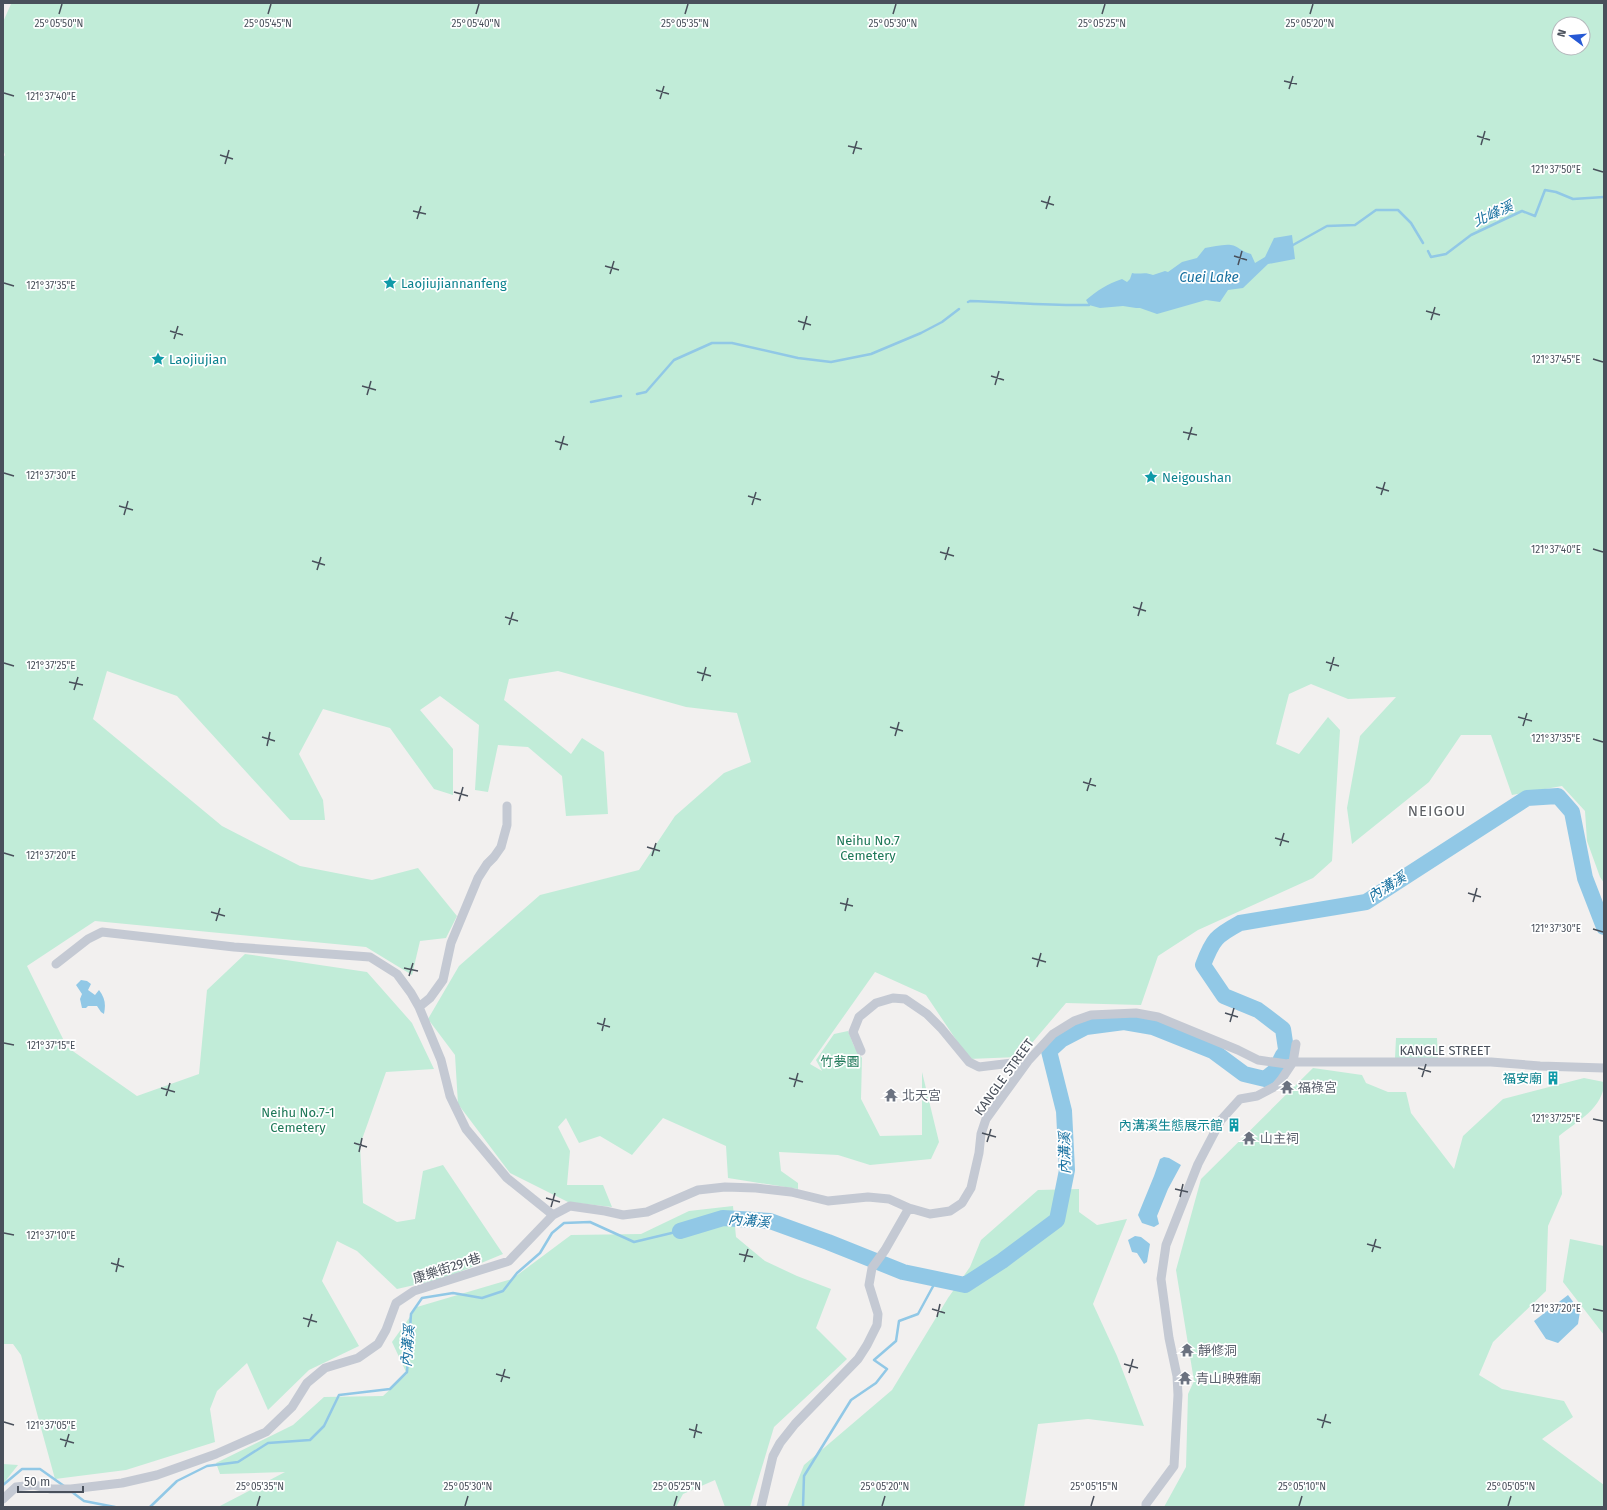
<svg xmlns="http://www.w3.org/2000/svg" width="1607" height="1510" viewBox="0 0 1607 1510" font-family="'Fira Sans','Noto Sans TC',sans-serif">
	<rect width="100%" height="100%" fill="#f2f0ef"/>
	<path fill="#c1ecd8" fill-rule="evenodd" d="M10,3H1604V883L1600,877L1587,841L1585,811L1562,786L1512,795L1491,735H1461L1429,782L1352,844L1347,808L1360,736L1396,697L1348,699L1311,684L1289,694L1276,744L1299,754L1328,717L1340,730L1332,861L1313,878L1198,930L1158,956L1141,1005L1066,1003L1020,1057L969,1059L926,995L875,972L810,1064L822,1071L816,1060L834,1034L848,1031L854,1046L862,1058L861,1099L880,1136L922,1135V1072L939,1142L931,1159L870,1165L838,1155L779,1152L781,1171L798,1183V1189L728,1178L726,1146L663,1118L632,1155L600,1136L579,1143L566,1118L558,1127L570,1151L567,1185H603L612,1207L568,1202L510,1173L458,1104L455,1055L428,1019L459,966L540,895L639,870L675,816L724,773L751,762L737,713L686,707L558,671L509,679L504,700L571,754L582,738L604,752L608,814L566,816L562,776L528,747L498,745L488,792L475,790L479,725L440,696L420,710L453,749V795L434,789L390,728L323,709L299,754L323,800L325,820H290L177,696L107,671L93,719L222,826L300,866L372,880L418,868L457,916L446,938L420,941L412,975L366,947L95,921L27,966L67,1047L137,1096L199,1074L207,990L245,954L367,972L412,1023L434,1069L386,1072L360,1145L363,1203L397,1222L415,1219L423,1171L443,1165L503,1254L445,1278L397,1289L357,1251L337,1241L322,1281L359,1346L309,1370L268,1410L247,1363L217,1391L210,1409L215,1442L126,1470L55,1479L21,1355L13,1344H3V158L5,155L3,149V22L11,4ZM1559,24H1583V48H1559Z
		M1396,1038H1437L1438,1058H1395Z
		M1313,1068L1362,1075L1366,1083L1388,1092H1406L1411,1113L1454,1169L1463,1136L1503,1099L1584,1078L1604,1082C1604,1108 1577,1121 1559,1136L1562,1194L1548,1226L1546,1291L1493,1342L1479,1375L1502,1389L1564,1401L1573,1417L1542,1439L1604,1485V1507H1164L1186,1467L1188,1394L1194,1381L1176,1270L1201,1179Z
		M1079,1189V1212L1097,1225L1127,1219L1093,1304L1117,1356L1144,1426L1088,1419L1038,1424L1024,1507H787L804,1465L892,1390L948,1298L970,1267L981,1240L1038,1190Z
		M733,1206L736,1237L765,1261L797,1276L831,1289L816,1328L847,1359L774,1427L750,1507H725L715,1480L683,1494L676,1507H218L285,1472L220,1474L216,1463L293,1425L324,1397L383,1396L407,1374L392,1342L417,1307L512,1279L571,1235L641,1234L689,1211Z
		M1570,1239L1604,1246V1335L1563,1282Z
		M3,1464L18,1465L3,1484Z"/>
	<path fill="#91c8e6" d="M1292,235L1295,259L1268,264L1243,288L1228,290L1220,302L1206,300L1157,314L1140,308H1136L1123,306L1100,308L1089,305L1086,300C1098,290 1107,284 1122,279L1127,282L1130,279L1132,273C1140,275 1144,271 1153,275L1165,271L1168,272L1182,262L1197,258L1205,248C1213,247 1223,244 1231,245C1238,246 1242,252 1251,254L1255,263L1265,257L1274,238Z
		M81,980L87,981L91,984L88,990L95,995L99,990C105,998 106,1004 104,1014L101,1012L97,1006H88L86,1008H82L80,999L82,994L76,985Z
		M1164,1157L1169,1158L1181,1165L1168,1189L1157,1216L1159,1224L1154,1227L1142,1223L1138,1215L1154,1176L1160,1159Z
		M1135,1236L1141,1237L1150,1244L1147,1262L1144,1264L1137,1253L1132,1252L1128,1240Z
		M1568,1295L1580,1311L1578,1324L1558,1343L1546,1339L1534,1321Z"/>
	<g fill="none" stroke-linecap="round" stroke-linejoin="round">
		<path stroke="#91c8e6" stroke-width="2.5" d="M1293,245L1327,226L1355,225L1376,210H1398L1411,223L1423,243
			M1428,251L1431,257L1446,254L1471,235L1522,211L1535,216L1545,190L1556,192L1573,199L1604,197
			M968,302L970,301C1010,302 1049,306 1089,305
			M637,394L646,392L674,360L712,343H732L798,358L831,362L871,354L921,333L942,322L959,309
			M591,402L621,396
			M3,1485L22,1469H40L64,1486
			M72,1492L84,1501L115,1507
			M150,1507L177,1481L207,1466L238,1462L268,1443L310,1440L324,1426L339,1395L390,1389L407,1372L411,1314L422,1298L453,1293L482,1298L503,1291L517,1273L540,1253L552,1233L564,1223L590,1222L634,1242L680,1231
			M803,1507L804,1476L851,1400L876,1383L887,1369L874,1360L896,1341L899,1321L918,1314L937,1279"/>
		<path stroke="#91c8e6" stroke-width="16" d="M1286,1049L1283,1029L1258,1010L1224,996L1203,965C1213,939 1216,936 1240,923L1366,902L1527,798L1558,796L1572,812L1585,878L1604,927
			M680,1231L723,1218L770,1221L828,1242L903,1272L965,1285L1002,1261L1057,1220L1067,1170L1064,1111L1049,1051L1061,1040L1086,1027L1124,1022L1153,1027L1213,1051L1244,1074L1265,1079L1275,1071L1283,1055"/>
		<path stroke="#c4c9d3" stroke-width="9" d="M56,964L88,939L102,932L234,947L370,957L397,974L411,993L419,1007L441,1060L450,1096L466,1129L507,1178L553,1215
			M419,1007L430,998L443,980L451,943L478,878L487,864L494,857L501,847L507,825V806
			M861,1051L853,1032L859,1017L876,1003L893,998L905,999L927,1014L941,1028L969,1062L979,1067L1028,1061
			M3,1499L16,1487L34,1485L51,1489H71L122,1483L157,1475L216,1454L266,1432L292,1407L307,1383L325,1368L358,1358L378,1344L386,1330L396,1303L414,1291L509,1261L553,1215L570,1206L605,1211L623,1215L647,1212L698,1190L725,1187L756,1188L791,1192L828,1201L868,1197L889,1199L909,1208L930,1214L950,1211L962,1203L971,1188L979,1153L981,1134L986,1119L1004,1094L1028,1061L1053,1034L1074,1021L1091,1015L1136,1013L1158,1017L1238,1050L1258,1060L1287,1064L1293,1062H1491L1540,1066L1604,1068
			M761,1507L773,1456L780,1443L795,1424L858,1359L867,1345L877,1325L878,1314L869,1285L872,1268L885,1250L909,1208
			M1146,1507V1504L1174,1466L1178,1395L1177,1376L1169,1338L1161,1279L1166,1245L1198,1164L1221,1120L1240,1099L1257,1096L1276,1086L1281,1080L1293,1062L1296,1044"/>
	</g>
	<path fill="none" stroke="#49505b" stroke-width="1.5" d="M59,14L62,4M268,14L271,4M476,14L479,4M685,14L688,4M893,14L896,4M1102,14L1105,4M1310,14L1313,4M1284,81L1297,84M1289,89L1293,76M656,90L669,94M4,93L14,96M660,99L664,86M1477,136L1490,140M1481,145L1485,131M848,146L862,149M853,154L857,141M220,155L233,159M225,164L229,150M1593,169L1603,172M1041,201L1054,205M1046,209L1050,196M413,211L426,214M417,219L421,206M1234,256L1247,260M1238,265L1242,251M605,266L619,270M610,274L614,261M4,283L14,286M1426,311L1440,315M1431,320L1435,307M798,321L811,325M803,330L807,316M170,331L183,335M174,339L178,326M1593,359L1603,362M991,376L1004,380M995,385L999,371M362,386L376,390M367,395L371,381M1183,432L1197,435M1188,440L1192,427M555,441L568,445M560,450L564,436M4,473L14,476M1376,487L1389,491M1381,495L1385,482M748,496L761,500M752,505L756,492M119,506L133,510M124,515L128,501M1593,549L1603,552M940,552L954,556M945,560L949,547M312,561L325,565M317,570L321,557M1133,607L1146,611M1138,616L1142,602M505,617L518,621M509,625L513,612M1326,662L1339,666M4,663L14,666M1330,671L1334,657M697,672L711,676M702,681L706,667M69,682L83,685M74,690L78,677M1518,717L1532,721M1523,726L1527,713M890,727L903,731M895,736L899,722M262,737L275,741M1593,739L1603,742M267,746L270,732M1083,782L1096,786M1087,791L1091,778M454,792L468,796M459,801L463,787M1275,838L1289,842M1280,846L1284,833M647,847L660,851M4,853L14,856M652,856L656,843M1468,893L1481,897M1473,902L1477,888M840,903L853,906M845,911L848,898M211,912L225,916M216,921L220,908M1593,929L1603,932M1032,958L1046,962M1037,967L1041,953M404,968L418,971M409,976L413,963M1225,1013L1238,1017M1230,1022L1234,1008M597,1023L610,1027M602,1031L605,1018M4,1043L14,1045M1418,1068L1431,1072M1422,1077L1426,1064M789,1078L803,1082M794,1087L798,1073M161,1088L175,1092M166,1096L170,1083M1593,1119L1603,1121M982,1133L996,1137M987,1142L991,1129M354,1143L367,1147M359,1152L362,1138M1175,1189L1188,1192M1180,1197L1183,1184M546,1198L560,1202M551,1207L555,1193M4,1233L14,1235M1367,1244L1381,1248M1372,1252L1376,1239M739,1254L753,1257M744,1262L748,1249M111,1263L124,1267M116,1272L119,1258M932,1309L945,1313M1593,1309L1603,1311M937,1317L940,1304M303,1318L317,1322M308,1327L312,1314M1124,1364L1138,1368M1129,1373L1133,1359M496,1374L510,1378M501,1382L505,1369M1317,1419L1331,1423M4,1422L14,1425M1322,1428L1326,1414M689,1429L702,1433M694,1438L697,1424M60,1439L74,1443M65,1447L69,1434M257,1506L260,1496M465,1506L468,1496M674,1506L677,1496M882,1506L885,1496M1091,1506L1094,1496M1299,1506L1302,1496M1508,1506L1511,1496"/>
	<defs>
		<g id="sight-bare" transform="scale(1.08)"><path d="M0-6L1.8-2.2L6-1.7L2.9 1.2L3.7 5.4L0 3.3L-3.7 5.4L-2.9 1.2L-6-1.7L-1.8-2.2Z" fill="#0f9aa8" stroke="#fff" stroke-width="2.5" paint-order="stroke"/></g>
		<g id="building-bare" transform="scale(1.08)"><path d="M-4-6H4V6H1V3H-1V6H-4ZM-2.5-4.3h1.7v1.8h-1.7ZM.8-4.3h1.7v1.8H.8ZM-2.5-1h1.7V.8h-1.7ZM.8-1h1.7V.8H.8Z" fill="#0f9aa8" stroke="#fff" stroke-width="2.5" paint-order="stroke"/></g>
		<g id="temple-bare" transform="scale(1.08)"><path d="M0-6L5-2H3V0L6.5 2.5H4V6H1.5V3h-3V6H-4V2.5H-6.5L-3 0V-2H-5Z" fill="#6b7280" stroke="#fff" stroke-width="2.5" paint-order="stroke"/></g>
	</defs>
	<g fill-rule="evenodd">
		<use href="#sight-bare" x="390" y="283"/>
		<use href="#sight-bare" x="158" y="359"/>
		<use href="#sight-bare" x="1151" y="477"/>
		<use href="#building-bare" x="1553" y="1078"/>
		<use href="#temple-bare" x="1287" y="1087"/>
		<use href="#temple-bare" x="891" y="1095"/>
		<use href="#building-bare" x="1234" y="1125"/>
		<use href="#temple-bare" x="1249" y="1138"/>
		<use href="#temple-bare" x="1187" y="1350"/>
		<use href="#temple-bare" x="1185" y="1378"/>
	</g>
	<g text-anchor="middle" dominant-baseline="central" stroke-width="3.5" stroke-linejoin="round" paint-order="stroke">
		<g font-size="13" fill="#0d838f" stroke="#fff" text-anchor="start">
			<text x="401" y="283">Laojiujiannanfeng</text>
			<text x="169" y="359">Laojiujian</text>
			<text x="1162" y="477">Neigoushan</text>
			<text x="1542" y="1078" text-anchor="end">福安廟</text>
			<text x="1223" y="1125" text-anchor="end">內溝溪生態展示館</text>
		</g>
		<g font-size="13" fill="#1e7858" stroke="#fff">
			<text x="868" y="840">Neihu No.7<tspan x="868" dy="15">Cemetery</tspan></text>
			<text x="840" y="1061">竹夢園</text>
			<text x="298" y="1112">Neihu No.7-1<tspan x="298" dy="15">Cemetery</tspan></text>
		</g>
		<g font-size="13" fill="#49505b" stroke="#fff">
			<text x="1445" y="1050">KANGLE STREET</text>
			<text transform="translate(1004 1077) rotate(-54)">KANGLE STREET</text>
			<text transform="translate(447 1268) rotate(-18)">康樂街291巷</text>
		</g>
		<g font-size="13" fill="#5b616d" stroke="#fff" text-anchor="start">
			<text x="1298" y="1087">福祿宮</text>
			<text x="902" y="1095">北天宮</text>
			<text x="1260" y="1138">山主祠</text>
			<text x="1198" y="1350">靜修洞</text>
			<text x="1196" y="1378">青山映雅廟</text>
		</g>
		<g font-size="14" font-style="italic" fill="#1770a0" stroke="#fff">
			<text transform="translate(1493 214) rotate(-24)">北峰溪</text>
			<text x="1209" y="277">Cuei Lake</text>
			<text transform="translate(1387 887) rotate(-32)">內溝溪</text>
			<text transform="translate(1065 1153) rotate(-91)">內溝溪</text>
			<text transform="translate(749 1221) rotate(5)">內溝溪</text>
			<text transform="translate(408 1346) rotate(-85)">內溝溪</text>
		</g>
		<g font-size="15" letter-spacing="1" fill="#5c5f64" stroke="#fff">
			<text x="1437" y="811">NEIGOU</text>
		</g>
	</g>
	<g font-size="10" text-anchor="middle" fill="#49505b" stroke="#fff" stroke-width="3.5" stroke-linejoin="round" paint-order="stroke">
		<text x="59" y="27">25°05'50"N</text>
		<text x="268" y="27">25°05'45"N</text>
		<text x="476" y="27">25°05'40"N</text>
		<text x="685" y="27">25°05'35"N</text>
		<text x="893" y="27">25°05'30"N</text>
		<text x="1102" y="27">25°05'25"N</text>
		<text x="1310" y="27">25°05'20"N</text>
		<text x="51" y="100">121°37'40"E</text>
		<text x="1556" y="173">121°37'50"E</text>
		<text x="51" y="289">121°37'35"E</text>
		<text x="1556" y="363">121°37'45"E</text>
		<text x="51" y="479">121°37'30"E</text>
		<text x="1556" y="553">121°37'40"E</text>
		<text x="51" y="669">121°37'25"E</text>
		<text x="1556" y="742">121°37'35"E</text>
		<text x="51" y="859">121°37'20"E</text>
		<text x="1556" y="932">121°37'30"E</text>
		<text x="51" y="1049">121°37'15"E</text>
		<text x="1556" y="1122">121°37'25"E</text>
		<text x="51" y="1239">121°37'10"E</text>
		<text x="1556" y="1312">121°37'20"E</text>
		<text x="51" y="1429">121°37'05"E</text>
		<text x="260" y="1490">25°05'35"N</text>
		<text x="468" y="1490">25°05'30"N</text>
		<text x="677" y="1490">25°05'25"N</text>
		<text x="885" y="1490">25°05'20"N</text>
		<text x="1094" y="1490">25°05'15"N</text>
		<text x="1302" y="1490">25°05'10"N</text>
		<text x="1511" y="1490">25°05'05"N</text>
	</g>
	<rect width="1607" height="1510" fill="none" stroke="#49505b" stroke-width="8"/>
	<g transform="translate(1571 36) rotate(286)"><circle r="19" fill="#ffffff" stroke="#b6b9bd"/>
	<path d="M0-3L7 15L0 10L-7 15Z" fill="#2659d5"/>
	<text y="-6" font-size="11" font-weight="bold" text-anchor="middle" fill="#49505b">N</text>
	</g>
	<path d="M18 1486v6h65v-6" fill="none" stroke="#49505b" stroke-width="2"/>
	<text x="24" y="1486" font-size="12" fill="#49505b" stroke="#ffffff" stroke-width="3" paint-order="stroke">50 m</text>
</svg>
